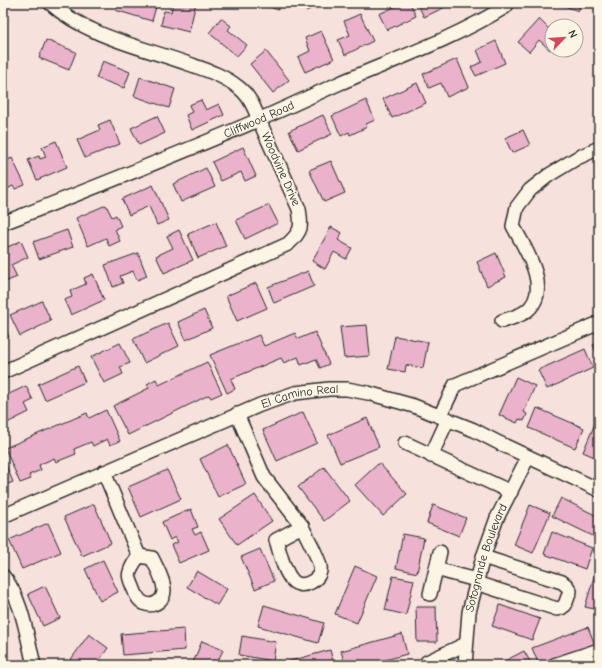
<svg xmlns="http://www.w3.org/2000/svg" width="602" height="668" viewBox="0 0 602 668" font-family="'Comic Neue',sans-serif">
	<rect width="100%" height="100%" fill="#f7e1dd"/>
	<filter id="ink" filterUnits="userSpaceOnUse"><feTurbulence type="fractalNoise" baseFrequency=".025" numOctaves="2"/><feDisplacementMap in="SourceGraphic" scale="8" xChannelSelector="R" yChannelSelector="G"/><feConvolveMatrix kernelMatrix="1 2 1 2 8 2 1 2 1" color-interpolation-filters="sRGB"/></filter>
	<g filter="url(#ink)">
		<path fill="#eab3cb" stroke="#2b2b2b" d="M118,3H157L152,21L115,10Z
			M173,3H196L189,32L161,25L164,11L171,12Z
			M259,3H281L278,10Z
			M302,3H324L306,11Z
			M403,3H410L416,16L387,30L379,14Z
			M417,3H454L424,17Z
			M560,3H581L578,11L560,4Z
			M360,14L373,41L345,55L338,40L350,35L344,21Z
			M221,18L231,26L228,30L247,45L237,56L209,33Z
			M539,19L552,32V48L550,50L539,40L529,52L518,42Z
			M321,31L334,59L305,72L298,57L310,51L305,38Z
			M46,40L76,52L69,70L39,58Z
			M496,41L505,63L476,76L471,67L482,62L477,50Z
			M266,51L289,80L273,93L250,64Z
			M457,59L469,87L447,97L441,83L429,88L423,74Z
			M103,61L130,72L124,88L96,78Z
			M140,77L175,89L169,108L134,96Z
			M417,83L426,103L392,118L383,99Z
			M201,100L206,110L219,104L224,115L192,130L186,115L192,112L189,105Z
			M366,100L375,120L366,124L367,127L350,135L349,132L341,136L332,116Z
			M323,115L332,134L298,150L289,131Z
			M157,116L165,133L139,145L131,128Z
			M110,120L120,144L85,158L77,140L100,130L98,125Z
			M523,130L530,145L512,153L505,138Z
			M56,141L67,167L37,180L28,160L39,156L40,159L46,157L42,147Z
			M243,147L256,176L245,181L241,172L221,181L212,162Z
			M12,158L25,185L15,189L13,186L3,191V170H5L3,162Z
			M331,161L345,193L324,202L309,170Z
			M206,168L215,187L181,202L173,184Z
			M153,185L169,220L157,225L149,206L129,215L122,199Z
			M106,205L112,217L116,215L121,226L115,229L120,241L109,246L106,238L88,246L76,218Z
			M269,205L278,223L245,239L236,220Z
			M216,222L226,246L198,258L188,234Z
			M331,227L342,233L338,240L352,248L346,259L334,252L325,269L312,261Z
			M67,230L73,247L39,259L33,242Z
			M179,230L193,260L164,273L156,256L173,248L167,236Z
			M21,241L28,257L11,265L17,277L5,282L3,277V249Z
			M138,253L147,276L137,280L133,271L120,276L123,283L113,287L105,265Z
			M496,253L506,277L487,286L477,262Z
			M308,271L314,286L274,303L268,287Z
			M93,274L104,300L71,315L64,300L72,297L70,291L86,284L84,278Z
			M256,283L267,308L237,321L226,296Z
			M42,301L51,321L20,336L10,315Z
			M204,310L212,328L186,340L178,322Z
			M3,323L9,337L3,339Z
			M168,323L179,346L144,363L133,339Z
			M367,325L370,356L344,358L340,327Z
			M315,332L329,364L320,368L316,359L301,365L298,357L284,363L281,358L231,379L235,389L227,393L210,355L259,335L264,346L295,333L298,339Z
			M395,336L428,342L423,368L406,365L405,372L388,369Z
			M599,342V358L593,345Z
			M120,343L130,363L120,367L123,374L104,383L91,357Z
			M585,349L593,368L547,389L538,370Z
			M207,362L222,393L211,398L209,395L128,435L113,406L149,388L147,384L156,379L159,385Z
			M78,366L85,382L45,400L38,384Z
			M516,377L535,386L524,412L527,414L524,421L519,419L517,423L499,415Z
			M26,386L33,400L25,404L29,412L3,425V397Z
			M537,408L584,428L575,448L529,428Z
			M106,410L120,441L110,445L107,439L93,446L91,442L74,449L76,454L56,462L54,458L39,465L41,470L29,475L31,479L20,483L5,448L87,413L89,418Z
			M303,412L317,443L277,461L263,430Z
			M599,414V459L583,452Z
			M367,418L379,447L340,463L328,435Z
			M228,445L246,484L218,497L200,459Z
			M3,458L13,482L3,486Z
			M379,463L407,494L383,516L355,485Z
			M324,467L350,501L324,521L298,487Z
			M167,470L181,499L141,517L128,487Z
			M255,495L272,521L237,545L219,519Z
			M561,498L599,517V539L552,516Z
			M94,504L111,543L82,556L64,517Z
			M433,505L466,518L459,536L427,523Z
			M530,505L550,513L533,553L514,545Z
			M191,509L198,527L192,529L195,535L201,532L209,550L179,563L171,545L178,542L175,537L170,540L162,522Z
			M48,523L61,552L22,569L9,540Z
			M552,532L592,548L585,569L544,554Z
			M403,534L424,538L417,573L396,568Z
			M260,549L274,581L255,589L241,557Z
			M103,560L118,592L100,601L85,569Z
			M599,560V610L585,607Z
			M355,566L377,576L357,623L335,614Z
			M197,571L227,589L217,605L187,587Z
			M393,576L414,580L406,615L385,610Z
			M45,586L60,618L43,626L28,594Z
			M264,605L324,623L318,643L258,626Z
			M500,605L540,619L532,640L492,626Z
			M416,607H436L437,642H417Z
			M588,627L595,645L542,665H539L532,648Z
			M184,629L185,650L123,655L121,634Z
			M89,634L108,648L96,665H67Z
			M402,634L407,654L367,665H345L341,651Z
			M242,636L276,642L273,661L239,655Z
			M202,641L223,650L216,665H192Z
			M330,650L334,665H283V663Z
			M524,651L532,665H497Z"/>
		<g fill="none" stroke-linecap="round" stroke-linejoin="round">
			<g stroke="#2b2b2b" stroke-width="16">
				<g id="minor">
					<path id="s1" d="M3,223C88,190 174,156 258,120C286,108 313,95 340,83C396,59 453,39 505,7L508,3"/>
					<path d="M502,321C509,319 519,316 525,312C554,292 525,248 513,226L517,207L530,190L549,175L577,158L599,148"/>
					<path d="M3,372L288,244C302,231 302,227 299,209L259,120C254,107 249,95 238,87C223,75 206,70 189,64C142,47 88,37 50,3"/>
					<path d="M237,414L264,477L302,526"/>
					<path d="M440,416L455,385L599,323"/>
					<path d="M405,443L511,492"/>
					<path d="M431,456L448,419"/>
					<path d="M104,472L139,556"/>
					<path id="s2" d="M3,516L260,405L295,393L329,389H347L368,393L414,406L474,430L499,443L599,490"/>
					<path d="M302,526C307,538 317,553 320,566C323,580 301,591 292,580C283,570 280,552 276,540Z"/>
					<path d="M139,556L152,558C156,567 164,579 164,590C164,601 152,609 142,602C137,599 135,592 133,587C131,582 128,576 130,572C131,566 136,560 139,556Z"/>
					<path d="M436,569L476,580"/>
					<path d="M3,576C22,598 27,637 34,665"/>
					<path d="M476,583L557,609L561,608L565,605L570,591L567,586L562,582L483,557"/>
					<path d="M430,594L440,552"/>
					<path d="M425,665L427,662L466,644"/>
					<path id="s3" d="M465,665L469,612L483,557L497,518L528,457"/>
					<path d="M554,665L599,650"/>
				</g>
			</g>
			<use href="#minor" stroke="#fcf5e5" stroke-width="13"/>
		</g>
	</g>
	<g text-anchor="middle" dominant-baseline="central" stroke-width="4" stroke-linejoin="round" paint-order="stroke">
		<g font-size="12" fill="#2b2b2b" stroke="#fcf5e5">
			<text stroke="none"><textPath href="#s1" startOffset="276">Cliffwood Road</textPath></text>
			<text transform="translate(281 169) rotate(66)">Woodvine Drive</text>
			<text stroke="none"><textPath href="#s2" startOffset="321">El Camino Real</textPath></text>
			<text stroke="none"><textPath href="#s3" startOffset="110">Sotogrande Boulevard</textPath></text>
		</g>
	</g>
	<rect width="602" height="668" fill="none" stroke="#fcf5e5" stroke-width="16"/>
	<rect x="8" y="8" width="586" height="652" fill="none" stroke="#2b2b2b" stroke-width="1.5" filter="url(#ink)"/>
	<g transform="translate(564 38) rotate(65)"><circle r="19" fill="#fcf5e5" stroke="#a8a49b"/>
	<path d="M0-3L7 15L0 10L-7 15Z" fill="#d1495b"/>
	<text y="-6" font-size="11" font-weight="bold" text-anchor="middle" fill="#2b2b2b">N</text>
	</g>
</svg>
